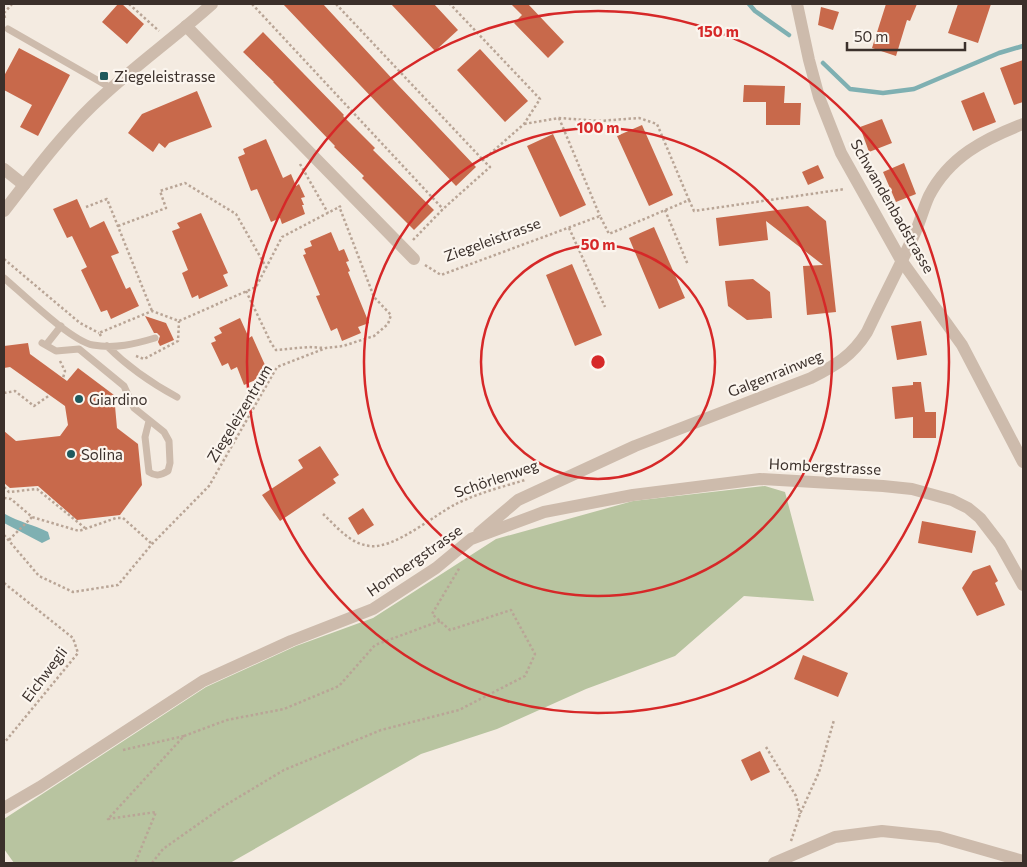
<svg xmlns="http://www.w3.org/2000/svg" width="1027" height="867" viewBox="0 0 1027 867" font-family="Commissioner,sans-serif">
	<rect width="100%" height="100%" fill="#f4ebe1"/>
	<path fill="#b8c4a0" d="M765,486L785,492L814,601L744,596L675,656L586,689L497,729L421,754L230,863H14L4,849V819L206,687L296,646L373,618L496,539L633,501Z"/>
	<path fill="#7fb0b2" d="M5,514C19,522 34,525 48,532L50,539L42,543L4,523Z"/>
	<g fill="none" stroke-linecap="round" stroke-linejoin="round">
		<path stroke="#7fb0b2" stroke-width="4.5" d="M749,4L755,11L789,35
			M823,63L850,89L883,93L914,89L999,53L1023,46"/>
	</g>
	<path fill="#c8694b" d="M118,4H122L144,24L127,44L102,22Z
		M283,4H323L398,85L476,167L456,186Z
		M391,4H434L458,30L435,51Z
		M511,4H528L564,42L548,58L514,23L522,15Z
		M886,4H917L910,21L907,20L896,56L872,48Z
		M958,4H991L978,43L948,33Z
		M821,7L839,12L833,30L818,25Z
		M263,32L344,115L343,116L375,148L373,150L434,210L414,230L362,178L364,176L334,147L335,146L273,82H274L243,52Z
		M19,48L70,75L38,136L20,127L32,105L4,90V76Z
		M480,49L528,101L505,122L457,70Z
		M1023,60V102L1014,105L1000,68Z
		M744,85L785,86L784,103H801L800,125H766V102H743Z
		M197,91L212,127L169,143L165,148L159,143L153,152L128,133L142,114Z
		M984,92L996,122L973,131L961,101Z
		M882,119L892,143L869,152L860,127Z
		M642,125L673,195L649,206L617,136Z
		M553,134L586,205L560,217L527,146Z
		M266,139L283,178L291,174L296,186L299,184L305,197L301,198L304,205H302L305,214L282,224L280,218L271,222L257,189L251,191L238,157L245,154L243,149Z
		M904,163L916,194L896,202L883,172Z
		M818,165L824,178L808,185L802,172Z
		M77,199L90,228L104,221L119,253L111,256L126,289L130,287L139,306L111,319L107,310L101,312L81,270L87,267L72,236L67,238L53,209Z
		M808,206L826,221L836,312L807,315L803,266L823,265L766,221L768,240L719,246L716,218Z
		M201,213L228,273L223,275L228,286L199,299L198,295L192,298L182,273L188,270L172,231L180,228L177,223Z
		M654,227L685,298L659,309L629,238Z
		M331,232L339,251L344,249L349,261L346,262L350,271L348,272L369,323L358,327L361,333L342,341L337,328L331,331L316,296L320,295L303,255L306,254L304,249L312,246L310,241Z
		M572,264L602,335L575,346L546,275Z
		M753,279L770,292L772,318L747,320L728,306L725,281Z
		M145,316L166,323L174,340L160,346L158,342L160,336L157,333H154Z
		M240,318L249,338L252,336L269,374L244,385L237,367L231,370L228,363L222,366L211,343L216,341L214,337L222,333L219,328Z
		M921,321L927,355L897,360L891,326Z
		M28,343L30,354L67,381L78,368L114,395L117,428L138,444L142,485L120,515L77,520L38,486L10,488L4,483V431L16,441L60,436L68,425L65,406L10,367L4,368V346Z
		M913,382H921L925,412H936V438H913V417L895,419L892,387L913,385Z
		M320,446L339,475L333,479L336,483L280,521L262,495L303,468L298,460Z
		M363,508L374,525L358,535L348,518Z
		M922,521L976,531L972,553L918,543Z
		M990,565L998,581L995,583L1005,605L977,616L962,588L973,571Z
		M803,655L848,673L838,697L794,679Z
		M760,751L770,772L751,781L741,760Z"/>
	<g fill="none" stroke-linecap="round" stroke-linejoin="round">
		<path stroke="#b9a596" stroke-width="2.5" stroke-dasharray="2.5 2.5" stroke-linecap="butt" d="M129,4L159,31
			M252,4L443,209
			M336,4L483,160
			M5,18L4,13L12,4
			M559,118L600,216
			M300,164L328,213
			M689,200L694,211L845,189
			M86,207L107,199L152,311
			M665,210L688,265
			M118,226L166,208L160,191L185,183L236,214L266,267
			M569,228L605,307
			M413,240L443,209L490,167L483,160L524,124L540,99L450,4
			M4,259L80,323L99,333
			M425,265L441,275L600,216L609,234L689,200L657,124L639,118L599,121L559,118L524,124
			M246,291L271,343L276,350L309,347L324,348
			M101,336L99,333L152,311L179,321L256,287L282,237L341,206
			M136,356L144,359L178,341L179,321
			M60,361L65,371L63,378
			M4,393L15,391L34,406L50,395
			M4,487L9,492L37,489L85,528
			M4,498L11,499L32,517L79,531L116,518H123L152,544
			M323,514C337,527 350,544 370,546C395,549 434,515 456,504C478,493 502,487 525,480
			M4,535L39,576L73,592L118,585L152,544L209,486L277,367L326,348L343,346L374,336L388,324L391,315L374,297L339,206
			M9,540L32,517
			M4,583L73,638L78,653L4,743
			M184,736L227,720L284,709L339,686L375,645L440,621
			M766,747L796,796L800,814
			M123,750L184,736L108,819L156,812L135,863
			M791,841L800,814L819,772L834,720
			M152,863L163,849L224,806L284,770L381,730L459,710L525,676L535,654L511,610L450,630L432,614L460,567"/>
		<path stroke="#cdbbac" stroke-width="7" d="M8,29L111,88
			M4,278C23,294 71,341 93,345C115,349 135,344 155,338
			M42,343L56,351L79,349L124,386L134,408L164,432L169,441L170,463L168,471C161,475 156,477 149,472L145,437L149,421
			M46,345L61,326
			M107,346C128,367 151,383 177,397"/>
		<path stroke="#cdbbac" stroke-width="12" d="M186,26L414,259
			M4,169L24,185
			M479,533L518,500L635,446L811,378C836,365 852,356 867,332C882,300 899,268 914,235C920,223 923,209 929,196C949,157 984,139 1023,124
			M4,808L40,787L203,681L291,641L373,609L436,568L471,539L544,512L633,495L760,479L883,486L912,489L952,500L968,508L980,518L1000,544L1023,585
			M774,863L835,837L882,831L939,837L1023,861"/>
		<path stroke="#cdbbac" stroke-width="12" d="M797,4L809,60L819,97L841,153L901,260L962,345L1023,462
			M4,211C32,175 59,138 92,106C130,69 173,39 212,4"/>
	</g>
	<g fill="none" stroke="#d62828" stroke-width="2.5">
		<circle cx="598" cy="362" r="117"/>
		<circle cx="598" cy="362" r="234"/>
		<circle cx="598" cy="362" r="351"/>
	</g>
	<g fill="#1f5a5e" stroke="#fbf5ee" stroke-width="2">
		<rect x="99" y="71" width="10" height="10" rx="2.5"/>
		<circle cx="79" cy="399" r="5"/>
		<circle cx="71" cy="454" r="5"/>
	</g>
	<g text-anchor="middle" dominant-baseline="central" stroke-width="4.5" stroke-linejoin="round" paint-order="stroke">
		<g font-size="15" fill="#3b302b" stroke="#fbf5ee" text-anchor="start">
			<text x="114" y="76">Ziegeleistrasse</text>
			<text x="89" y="399">Giardino</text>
			<text x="81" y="454">Solina</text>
		</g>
		<g font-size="15" fill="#3b302b" stroke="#fbf5ee">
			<text transform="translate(893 206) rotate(60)">Schwandenbadstrasse</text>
			<text transform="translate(492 239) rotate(-20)">Ziegeleistrasse</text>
			<text transform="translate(775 373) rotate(-22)">Galgenrainweg</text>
			<text transform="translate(239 413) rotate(-59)">Ziegeleizentrum</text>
			<text transform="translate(825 466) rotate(3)">Hombergstrasse</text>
			<text transform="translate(496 478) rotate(-19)">Schörlenweg</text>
			<text transform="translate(414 560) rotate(-35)">Hombergstrasse</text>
			<text transform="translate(44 674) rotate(-53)">Eichwegli</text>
		</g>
	</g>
	<circle cx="598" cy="362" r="8" fill="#d62828" stroke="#fbf5ee" stroke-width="2.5"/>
	<g font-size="15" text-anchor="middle" font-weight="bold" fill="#d62828" stroke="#fbf5ee" stroke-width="4.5" stroke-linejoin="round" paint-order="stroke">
		<text x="718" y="37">150 m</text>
		<text x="598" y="133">100 m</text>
		<text x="598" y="250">50 m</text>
	</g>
	<rect width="1027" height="867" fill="none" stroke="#3b302b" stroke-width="10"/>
	<path d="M847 42v8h118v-8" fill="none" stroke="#3b302b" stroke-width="2.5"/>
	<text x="854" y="42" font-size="15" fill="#3b302b" stroke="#fbf5ee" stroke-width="4" paint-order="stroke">50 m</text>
</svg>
